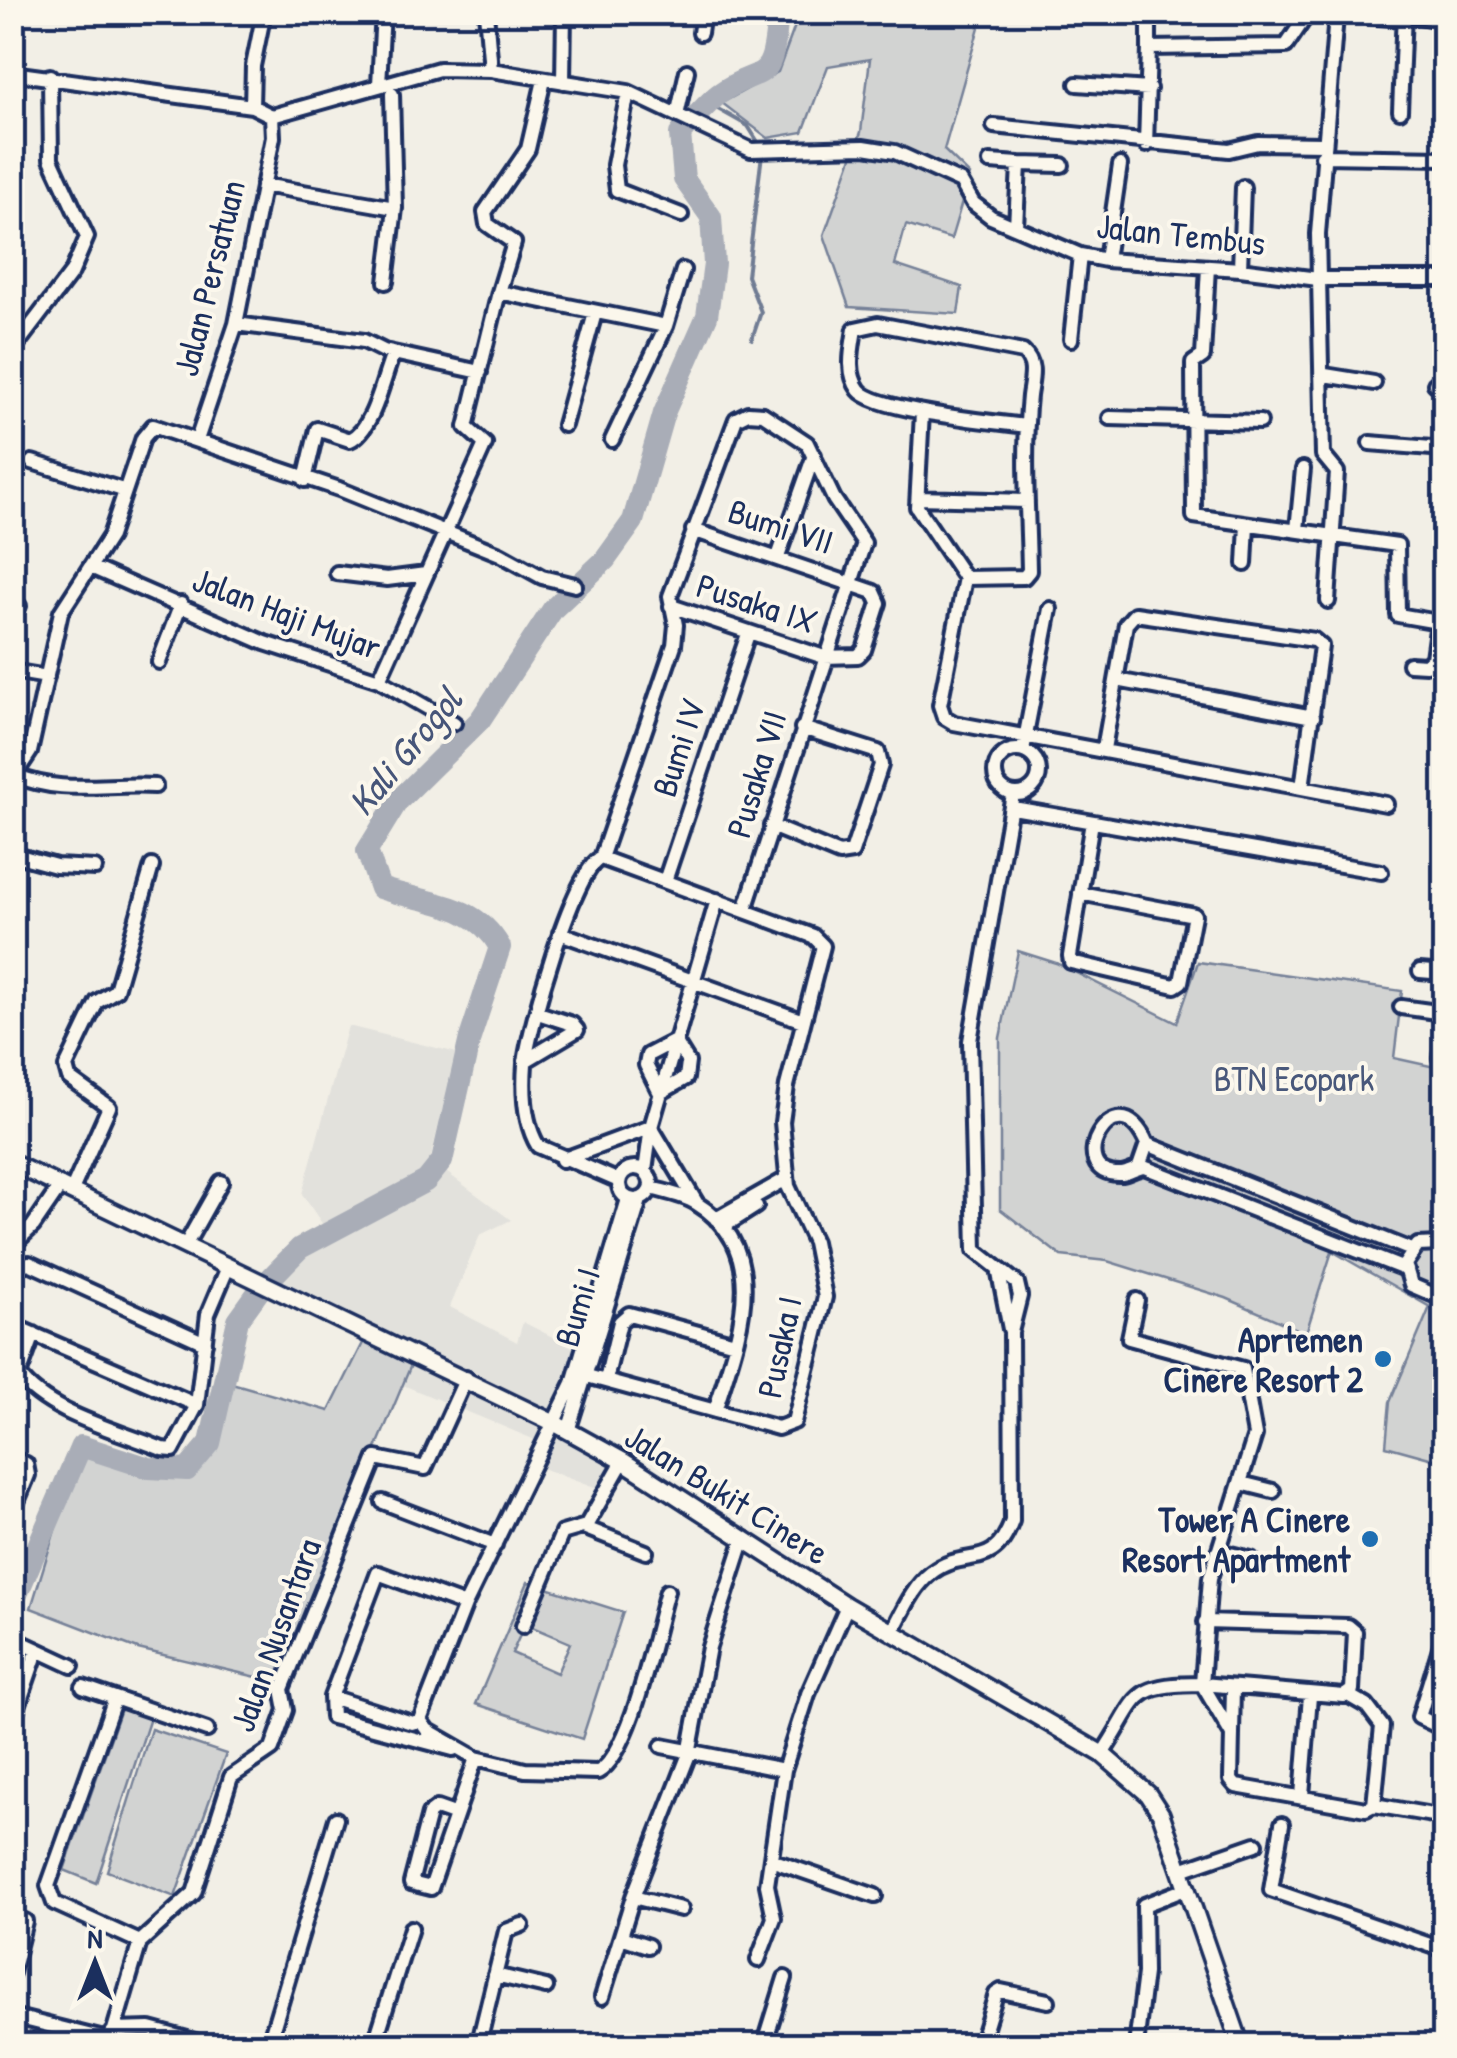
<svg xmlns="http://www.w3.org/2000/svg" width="1457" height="2058" viewBox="0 0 1457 2058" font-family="'Patrick Hand',sans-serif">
	<rect width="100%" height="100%" fill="#f2efe6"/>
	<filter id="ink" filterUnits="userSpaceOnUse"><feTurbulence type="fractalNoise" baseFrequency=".01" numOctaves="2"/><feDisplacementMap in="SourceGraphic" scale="20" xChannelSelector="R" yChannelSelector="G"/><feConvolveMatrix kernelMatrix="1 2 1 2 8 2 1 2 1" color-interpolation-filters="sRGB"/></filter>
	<g filter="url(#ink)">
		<path fill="#e2e1dc" d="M348,1026L457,1053L430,1160L511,1220L480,1235L450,1307L517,1342L523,1322L576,1349L557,1418L626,1459L605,1492L531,1464L540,1442L403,1385L414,1359L270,1286L283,1258L323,1225L302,1194Z"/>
		<path fill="#d2d3d2" stroke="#768198" stroke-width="2.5" fill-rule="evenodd" d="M804,13H983L944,150L970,175L951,239L906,225L895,265L962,287L958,314L849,307L824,235L861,132L870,59L828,66L803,132L768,138L722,103L778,72L799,15Z
			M1018,951L1056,963L1177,1023L1198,962L1402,991L1394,1058L1444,1069V1462L1386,1446L1390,1402L1430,1307L1332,1251L1306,1333L1226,1298L1107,1261L1061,1256L1000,1209V1038Z
			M366,1337L414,1358L278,1682L138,1649L31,1608L81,1446L149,1468L186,1470L210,1443L225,1381L329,1411Z
			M528,1582L623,1612L582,1739L476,1704ZM525,1624L570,1643L557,1673L512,1653Z
			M121,1709L151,1715L96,1883L64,1870Z
			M151,1729L226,1754L175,1897L107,1871Z"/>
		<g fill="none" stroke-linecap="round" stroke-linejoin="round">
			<path stroke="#707b93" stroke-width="4" d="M709,104L748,126L758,142
				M752,339L761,312L747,276L762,154"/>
			<path stroke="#a9adb7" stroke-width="22" d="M12,1606L81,1446L149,1468L187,1470L210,1443L238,1320L261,1288L300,1248L426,1181L442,1161L470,1038L500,947C474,901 427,904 380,888L367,851L397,802L480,720L553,609L605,560L633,521L664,413L707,316L714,264L711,217L684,179L680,134C692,121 705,105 719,94C760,63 772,90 777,22L789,12"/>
			<g stroke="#1b2f5e" stroke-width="20">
				<path id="minor" d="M486,12L491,70
					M1149,12V48
					M1323,12L1402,19
					M1404,13L1444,21
					M700,33L703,12
					M12,73L252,106L272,116
					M544,80L528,149L485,212L487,224L514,243L499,292L666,326
					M563,82L564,12
					M379,84L383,12
					M1077,84L1149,89
					M628,92L614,165L617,190L681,215
					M252,106L253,66L264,12
					M678,111L687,71
					M1400,111L1404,12
					M272,116L439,69L491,70L628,92L751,150L864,147L895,152L961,182L973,203L991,217L1080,255L1106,260L1240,269L1318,279H1444
					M994,126L1229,150L1258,143L1323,144
					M1146,145L1149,48L1286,46L1309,12
					M1322,156L1444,158
					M990,162L1019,164L1016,227
					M1019,164L1062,165
					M263,185L395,208
					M1106,260L1120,165
					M1208,267L1203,356L1193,363L1194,516L1397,545L1398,615L1444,623
					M1240,269L1243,187
					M386,282L395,208L392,94
					M236,324L364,341L384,351L480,372
					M1071,339L1080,255
					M12,351L72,272L87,237L51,159L50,76
					M1325,375L1374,383
					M1435,384L1444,386
					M922,412L917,507L965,578L940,705L944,717L954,723L1302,788L1321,646L1314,640L1135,614L1126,624L1104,749
					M1110,418L1260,422
					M564,425L595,313
					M197,440L236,324L273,137L272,116
					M612,440L666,326L683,270
					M1370,443L1444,449
					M32,462L123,490
					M305,480L317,429L350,440C374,429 383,378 393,354
					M918,498L1027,501
					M1297,530L1303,469
					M778,557L814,455
					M1245,564L1247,524
					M93,568L265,643L379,680L454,723
					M337,573L387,579L426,574
					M965,578L1024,577L1029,571C1028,513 1023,454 1029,396C1031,380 1037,364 1023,352L878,324L855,329C852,349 846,372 859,390C875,411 996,422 1026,426
					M1328,601L1337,472L1323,455L1318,234L1336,16
					M12,605L19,606
					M671,606L824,657L858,656L864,650L879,603L874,592L693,530
					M159,662L181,604
					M1409,664L1426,665L1433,658L1438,622
					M12,671L47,677
					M379,680L485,444L466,427L499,292
					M1117,680L1313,717
					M995 772a22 22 0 1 1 44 0a22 22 0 1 1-44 0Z
					M1023,750L1050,609
					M15,775C60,795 107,783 155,786
					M12,779L30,752L61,612L110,536L143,438L153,426L339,489L500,554L542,577L575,585
					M1302,788L1386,804
					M1013,808L1381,872
					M771,826L839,854L852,852L881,765L878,752L802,728
					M12,854L56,866L95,868
					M601,858L674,645L676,625L670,596L736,419L748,413L763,414L807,443L834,499L864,543L745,910
					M665,881L748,634
					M1080,893L1194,915L1181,982L1175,986L1071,962L1070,956L1092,822
					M560,933L803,1021
					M1420,971L1444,973
					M1401,1007L1444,1013
					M675,1041L688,1062L686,1078L660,1093L646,1065L648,1055Z
					M1440,1058L1444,1025
					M525,1061L577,1030L572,1024L538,1013
					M651,1127L696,1202
					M1147,1144L1414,1251
					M562,1160L651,1127L717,900
					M1139,1167L1147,1144C1116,1072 1059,1177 1122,1174C1129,1173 1136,1168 1144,1167L1407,1270
					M619 1184a16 16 0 1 1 32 0a16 16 0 1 1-32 0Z
					M645,1171L651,1127
					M651,1188C665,1192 684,1195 696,1203C776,1252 736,1342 715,1411
					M72,1190L109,1107L69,1078L66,1067L97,1002L116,990L152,866
					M716,1219L786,1179
					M723,1227L756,1206
					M12,1246L33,1226L61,1185
					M185,1246L221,1182
					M1444,1248L1440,1244L1418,1245L1405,1264L1411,1285L1432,1294L1444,1287
					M998,1268L1010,1329
					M12,1275L17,1266L29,1263L205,1343
					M12,1325L197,1405L208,1314L228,1267
					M34,1334L19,1375C48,1414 117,1430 162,1449L173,1450L197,1405
					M576,1373L778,1428L794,1422L825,1297L814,1242L788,1186L782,1122L787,1086L823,946L813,936L601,858C574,867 528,1031 525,1064C523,1091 524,1123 538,1146L619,1181
					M606,1380L620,1322L629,1314L735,1343
					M568,1431L640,1200
					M12,1458L26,1464L28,1475L12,1514
					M1241,1483L1273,1491
					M383,1502L495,1545
					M583,1527L646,1552
					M1218,1551L1251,1559
					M378,1573L465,1605L420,1720L412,1723L331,1697Z
					M465,1605L573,1383L628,1199
					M1205,1622L1348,1626L1355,1632L1352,1690L1344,1696L1202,1684L1232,1735
					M523,1626L562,1533L586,1526L623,1461
					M892,1632C903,1612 912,1588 931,1573C966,1546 993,1574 1012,1521L1011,1332L1020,1296L1017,1283L975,1250L970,1041L1013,794
					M1444,1635L1419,1717L1444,1729
					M12,1638L72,1666
					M83,1687L207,1730
					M1233,1688L1231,1780L1236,1786L1366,1809L1374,1805L1382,1726L1367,1706L1348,1695
					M331,1697L332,1717L453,1749
					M420,1720L427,1730L476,1758L525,1770L598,1772C632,1754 655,1631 667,1591
					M12,1724L37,1651
					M662,1746L784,1770L767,1885L774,1918L758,1960
					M1102,1754C1140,1698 1127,1684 1202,1684L1210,1578L1255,1435L1243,1369L1129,1338L1137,1300
					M784,1770L808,1694L847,1606
					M1302,1796L1310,1696
					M1374,1805L1444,1817
					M454,1814L437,1808L429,1814L411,1883L431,1888L476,1758
					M1282,1824L1271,1890L1444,1950
					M774,1861L875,1896
					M1181,1870L1256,1844
					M633,1897L681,1909
					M621,1937L648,1946
					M140,1942L194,1893L231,1777L272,1749L286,1710L282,1689L376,1458L425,1468L466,1378
					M12,1973L25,1921
					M495,1975L546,1987
					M602,1997L633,1897L689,1754L709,1647L744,1538
					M12,2016L104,2039
					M114,2030L140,1942L54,1903L48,1886L115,1698
					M102,2046L114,2030L150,2029L213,2046
					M268,2046L336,1819
					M374,2046L411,1928
					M478,2046L506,1931L522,1925
					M764,2046L785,1978
					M980,2046L996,1994L1001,1991L1048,2001
					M1136,2046L1145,1973L1144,1905L1188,1888"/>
			</g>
			<g stroke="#1b2f5e" stroke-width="22">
				<path id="major" d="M12,1163L556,1424L623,1461L847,1606L1102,1754L1148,1794L1161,1814L1241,2046
					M1441,2046L1444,2038"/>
			</g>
			<use href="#minor" stroke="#fbf7ec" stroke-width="12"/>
			<use href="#major" stroke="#fbf7ec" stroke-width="15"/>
		</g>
	</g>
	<g fill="#1f6fb2" stroke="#fbf7ec" stroke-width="4">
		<circle cx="1383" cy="1359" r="10"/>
		<circle cx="1370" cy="1539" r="10"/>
	</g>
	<g text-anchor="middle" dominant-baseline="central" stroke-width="8" stroke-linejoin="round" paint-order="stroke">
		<g font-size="35" fill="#1b2f5e" stroke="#fbf7ec">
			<text transform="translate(1181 234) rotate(6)">Jalan Tembus</text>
			<text transform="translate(209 278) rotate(-76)">Jalan Persatuan</text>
			<text transform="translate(781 526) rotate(18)">Bumi VII</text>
			<text transform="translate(757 603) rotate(18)">Pusaka IX</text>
			<text transform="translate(287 613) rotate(21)">Jalan Haji Mujar</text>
			<text transform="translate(678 748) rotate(-72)">Bumi IV</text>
			<text transform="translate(756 774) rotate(-73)">Pusaka VII</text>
			<text transform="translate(577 1307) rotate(-73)">Bumi I</text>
			<text transform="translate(779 1347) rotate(-78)">Pusaka I</text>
			<text transform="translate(727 1494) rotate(32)">Jalan Bukit Cinere</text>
			<text transform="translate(275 1635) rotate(-70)">Jalan Nusantara</text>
		</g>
		<g font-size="35" fill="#49587b" stroke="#fbf7ec">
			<text x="1294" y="1078">BTN Ecopark</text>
		</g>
		<g font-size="35" font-weight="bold" fill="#1b2f5e" stroke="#fbf7ec" text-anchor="end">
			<text x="1363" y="1339">Aprtemen<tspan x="1363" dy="40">Cinere Resort 2</tspan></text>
			<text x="1350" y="1519">Tower A Cinere<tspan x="1350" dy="40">Resort Apartment</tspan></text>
		</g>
		<g font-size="38" font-style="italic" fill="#465579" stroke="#fbf7ec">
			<text transform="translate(404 751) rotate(-50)">Kali Grogol</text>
		</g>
	</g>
	<rect width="1457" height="2058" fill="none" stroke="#fbf7ec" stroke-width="50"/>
	<rect x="25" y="25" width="1407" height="2008" fill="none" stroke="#1b2f5e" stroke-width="4" filter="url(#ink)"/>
	<g transform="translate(95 1963)" stroke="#fbf7ec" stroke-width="8" paint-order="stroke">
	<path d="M0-8L18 38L0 25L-18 38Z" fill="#1b2f5e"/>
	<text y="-15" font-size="28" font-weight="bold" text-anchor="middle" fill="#1b2f5e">N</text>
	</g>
</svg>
